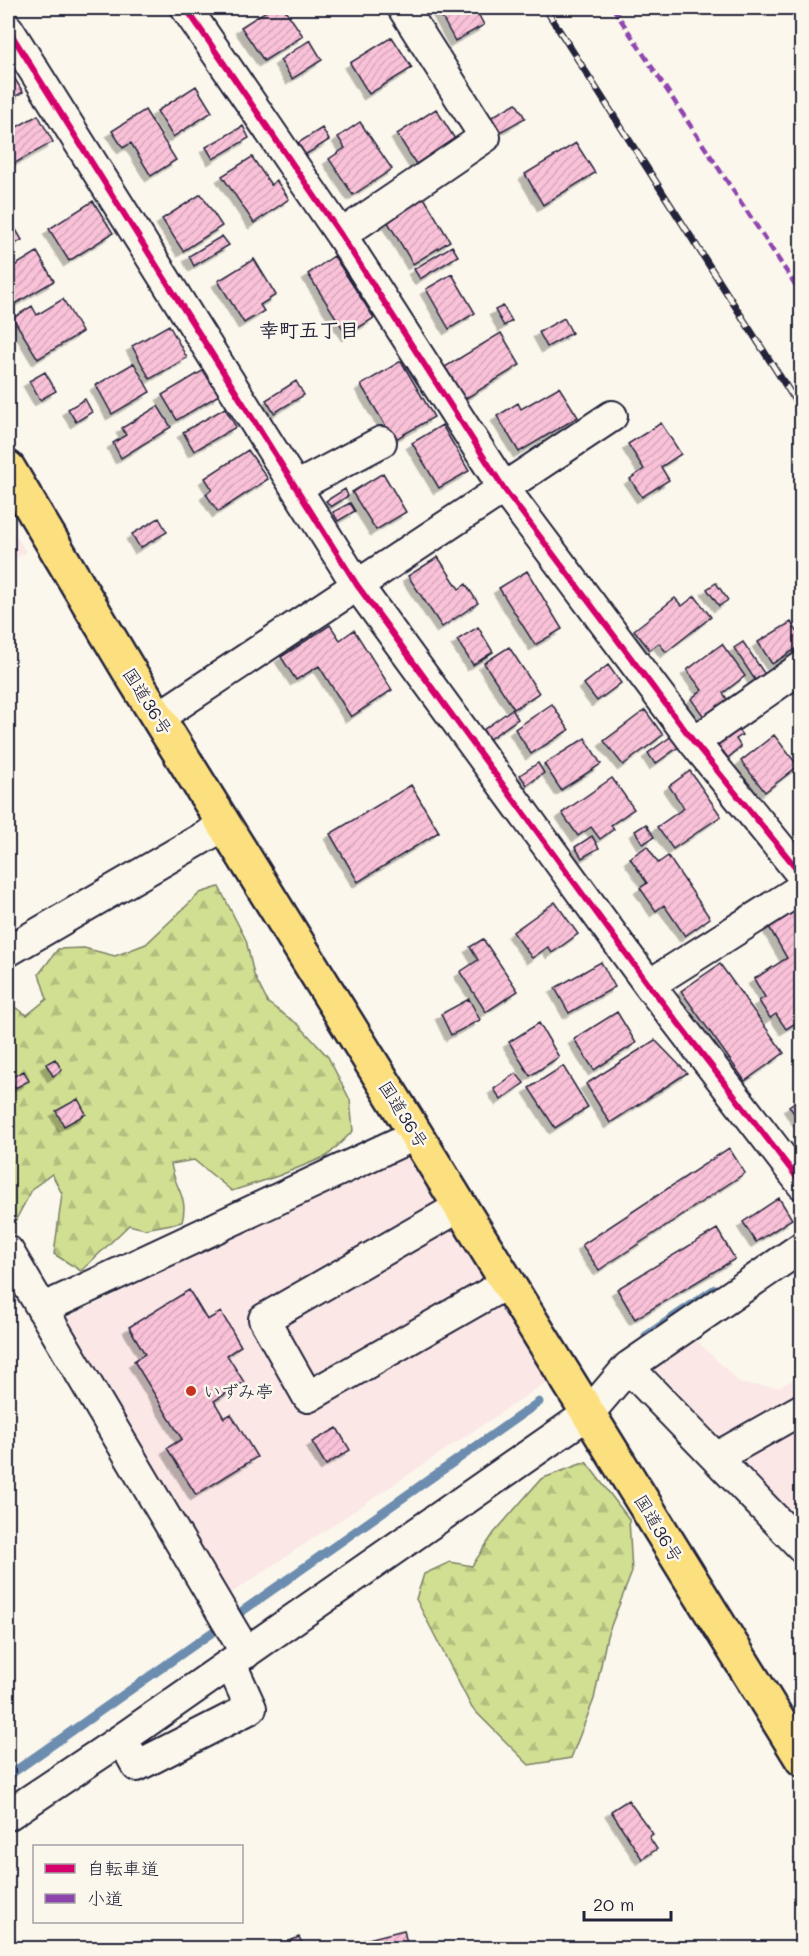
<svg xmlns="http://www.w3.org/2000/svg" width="809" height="1956" viewBox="0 0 809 1956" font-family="Mali,'Klee One',sans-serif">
	<defs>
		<pattern id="forest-firs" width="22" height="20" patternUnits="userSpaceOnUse" patternTransform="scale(1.5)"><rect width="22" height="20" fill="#d1df92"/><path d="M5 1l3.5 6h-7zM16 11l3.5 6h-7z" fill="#b3bf7f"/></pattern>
		<pattern id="building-hatch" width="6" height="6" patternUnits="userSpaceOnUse" patternTransform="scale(1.5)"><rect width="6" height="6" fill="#fac2d8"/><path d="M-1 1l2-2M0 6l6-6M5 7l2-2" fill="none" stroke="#d6a6ba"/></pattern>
		<filter id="shadow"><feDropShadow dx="-5.5" dy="5.5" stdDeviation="0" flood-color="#0004"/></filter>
	</defs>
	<rect width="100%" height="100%" fill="#fbf7ec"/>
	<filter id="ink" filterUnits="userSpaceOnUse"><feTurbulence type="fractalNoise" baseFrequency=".0167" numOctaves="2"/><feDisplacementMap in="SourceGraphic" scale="12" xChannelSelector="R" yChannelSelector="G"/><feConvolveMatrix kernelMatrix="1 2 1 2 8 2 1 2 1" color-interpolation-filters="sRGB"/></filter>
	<g filter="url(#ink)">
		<path fill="#fbe7e6" d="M8,523L26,552L8,564Z
			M411,1153L548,1381L227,1596L64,1319Z
			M694,1338L741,1384L779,1387L801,1376V1510L793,1514L654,1368Z"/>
		<path fill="url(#forest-firs)" stroke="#7a8066" stroke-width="1.5" d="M219,887L246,940L254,975L268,1003L299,1025L328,1057L350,1100L353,1131L327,1156L278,1176L232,1191L194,1160L171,1164C175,1190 189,1196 182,1222L145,1229L129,1225L81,1271L54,1254L62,1194L52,1174L33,1188L8,1234V1003L27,1015L47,999L39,974L58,949L84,948L115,956L146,944L200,893Z
			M586,1462L629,1519L632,1572L607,1636L594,1699L571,1758L529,1765L472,1708L416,1599L424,1574L450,1562L472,1566L494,1533L541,1479Z"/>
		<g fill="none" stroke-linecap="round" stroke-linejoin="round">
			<path stroke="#6c8daf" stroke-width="9" d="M646,1336L715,1289
				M8,1776L539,1402"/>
		</g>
		<path fill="url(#building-hatch)" stroke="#22223b" stroke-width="1.5" filter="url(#shadow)" d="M271,8H284L303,36L264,61L241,27Z
			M437,8H475L484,25L455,41Z
			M392,37L412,68L369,94L350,63Z
			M310,40L322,60L292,79L280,60Z
			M13,76L23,92L8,101V80Z
			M196,86L212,112L173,137L157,111Z
			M516,103L525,118L496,134L488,119Z
			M436,109L455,139L416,164L397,134Z
			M145,110L176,160L151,176L131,143L123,148L112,131Z
			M38,115L53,142L8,167V132Z
			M360,122L392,169L353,195L329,159L345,148L338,137Z
			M243,126L249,138L213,159L206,147Z
			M322,128L329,140L305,155L298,143Z
			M576,143L595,173L543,205L525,174Z
			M252,157L271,185L276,180L289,199L254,223L222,176Z
			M201,194L222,226L183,251L162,219Z
			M423,196L450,241L413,264L386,219Z
			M93,201L113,233L69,261L49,229Z
			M8,216L22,240L8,248Z
			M222,236L229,245L194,266L189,256Z
			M452,246L458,256L420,279L414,269Z
			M37,252L54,281L13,305L8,295V270Z
			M334,256L374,318L347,335L308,274Z
			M254,259L276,295L260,305L264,311L244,323L218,281Z
			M452,274L475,313L449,329L426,289Z
			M63,299L82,332L38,359L13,318L32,306L37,315Z
			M503,306L512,321L504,326L495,310Z
			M564,318L572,333L547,347L539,332Z
			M169,325L187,358L150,379L132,346Z
			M501,333L520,365L465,399L445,367Z
			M401,361L434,417L394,440L361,385Z
			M134,363L150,392L112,414L96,385Z
			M204,370L219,395L177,420L162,395Z
			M45,372L56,391L40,400L29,381Z
			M296,381L304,395L274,413L266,400Z
			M559,387L578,417L519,452L497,416L518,403L521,409Z
			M85,399L92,412L76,422L68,409Z
			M158,406L171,427L121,458L113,443L126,435L122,428Z
			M225,408L236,427L194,451L183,432Z
			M661,423L681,454L661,467L669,480L642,497L630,479L644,469L628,444Z
			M442,425L469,471L439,488L412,443Z
			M248,450L268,479L218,512L206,494L212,489L205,478Z
			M383,473L406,512L376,530L352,492Z
			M345,489L348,496L331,507L326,501Z
			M350,503L355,511L338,521L333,512Z
			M159,518L167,532L140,548L132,534Z
			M438,557L459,589L466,584L478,603L442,627L408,576Z
			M527,571L562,629L535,645L499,588Z
			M716,583L728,600L719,606L707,589Z
			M695,596L711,617L666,652L659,643L650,650L634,630L675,598L682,606Z
			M791,622L802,639V645L772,664L758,642Z
			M330,625L340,640L354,630L392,690L351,717L319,666L296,680L281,657Z
			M478,627L493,652L473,665L457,640Z
			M743,642L766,676L757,683L734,648Z
			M722,644L745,676L723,693L731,705L708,722L691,699L702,690L687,670Z
			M509,647L539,693L514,709L484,663Z
			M608,665L621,683L597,701L584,684Z
			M552,704L569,730L531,754L515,729Z
			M512,709L518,719L489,739L483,730Z
			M645,710L663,735L623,765L604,741Z
			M736,727L742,735L736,739L741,747L728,758L716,742Z
			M774,735L798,766L765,792L741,761Z
			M672,736L680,746L655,764L648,753Z
			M585,738L601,764L561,790L544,764Z
			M538,763L544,773L527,785L520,775Z
			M690,771L721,816L673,849L657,827L684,808L669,786Z
			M612,778L634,809L611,825L614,829L600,839L591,827L578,836L562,813Z
			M411,785L439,832L358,882L330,834Z
			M646,824L654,837L643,844L635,831Z
			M592,836L599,848L582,858L575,847Z
			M647,846L658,863L668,856L710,918L685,936L664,905L656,911L640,888L647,883L630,858Z
			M555,902L578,934L552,953L548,947L532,958L513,932Z
			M801,907L802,1019L786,1029L776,1014L770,1018L759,1001L765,997L754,979L787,958L769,927Z
			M483,939L518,991L486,1012L460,972L478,960L470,947Z
			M601,962L615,987L569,1013L555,988Z
			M720,964L784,1053L745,1081L681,991Z
			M469,999L480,1020L451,1035L441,1014Z
			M617,1012L636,1043L594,1070L574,1039Z
			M539,1023L559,1057L530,1076L509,1042Z
			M655,1040L687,1073L610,1123L586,1084Z
			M55,1059L62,1070L53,1076L46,1064Z
			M563,1066L588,1107L555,1128L529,1088Z
			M24,1071L29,1081L15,1088L10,1078Z
			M516,1073L524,1083L501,1100L494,1089Z
			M802,1097V1125L789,1106Z
			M78,1099L86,1114L64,1126L56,1111Z
			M729,1148L745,1173L599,1270L582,1245Z
			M779,1198L792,1219L756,1242L743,1222Z
			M717,1229L735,1259L635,1319L617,1289Z
			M189,1290L207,1320L221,1312L241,1346L227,1355L244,1382L214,1401L224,1418L231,1414L257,1457L196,1495L167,1448L182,1439L134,1361L145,1354L129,1327Z
			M337,1428L350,1450L326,1465L312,1442Z
			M628,1800L653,1834L649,1837L657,1849L642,1859L611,1811Z
			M404,1930L408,1948H366L364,1940Z
			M299,1937L305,1948H274Z"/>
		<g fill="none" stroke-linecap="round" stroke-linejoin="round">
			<g stroke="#22223b" stroke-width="34">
				<path id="minor" d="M186,8L341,235L505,490L694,742L802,875
					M8,29L357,585L649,985L802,1184
					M341,235L485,137L403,8
					M296,487L381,442
					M159,717L612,416
					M694,742L802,667
					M8,951L225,825
					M649,985L802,888
					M461,1206L264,1319L308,1397L509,1282
					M8,1251L246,1653
					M42,1309L417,1134
					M628,1367L802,1547
					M717,1457L802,1409
					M122,1739L137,1766L251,1708L231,1664
					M8,1815L122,1739L589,1413L628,1367L802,1247"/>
			</g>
			<g stroke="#22223b" stroke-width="38">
				<path id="highway" d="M8,468L128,669L802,1759"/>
			</g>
			<use href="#minor" stroke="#fbf7ec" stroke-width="30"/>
			<use href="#highway" stroke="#fce080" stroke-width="33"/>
			<g stroke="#22223b" stroke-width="7">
				<path id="rail" d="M545,8L802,411"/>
			</g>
			<use href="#rail" stroke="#fbf7ec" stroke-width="4.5" stroke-dasharray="14" stroke-linecap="butt"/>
			<path stroke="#8e44ad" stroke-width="4.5" stroke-dasharray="9 4.5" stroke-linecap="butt" d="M613,8L802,295"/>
			<g stroke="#fbf7ec" stroke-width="10">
				<path id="cycleway" d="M186,8L341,235L505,490L694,742L802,875
					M8,29L357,585L649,985L802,1184"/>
			</g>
			<use href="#cycleway" stroke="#d6006c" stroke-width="6"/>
		</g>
	</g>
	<circle fill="#c8321e" stroke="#fbf7ec" stroke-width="2" cx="191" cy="1391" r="6"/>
	<g text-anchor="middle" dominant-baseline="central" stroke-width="5" stroke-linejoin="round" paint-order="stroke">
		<g font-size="18" fill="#22223b" stroke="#fbf7ec">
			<text transform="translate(148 701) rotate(58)">国道36号</text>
			<text transform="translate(404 1114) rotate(58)">国道36号</text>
			<text transform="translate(659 1528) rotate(59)">国道36号</text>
		</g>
		<g font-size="18" fill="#22223b" stroke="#fbf7ec" text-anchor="start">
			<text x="203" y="1391">いずみ亭</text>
		</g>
		<g font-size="20" font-weight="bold" fill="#22223b" stroke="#fbf7ec">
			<text x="309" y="329">幸町五丁目</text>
		</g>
	</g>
	<rect width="809" height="1956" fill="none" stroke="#fbf7ec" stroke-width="30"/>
	<rect x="15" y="15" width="779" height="1926" fill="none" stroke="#22223b" stroke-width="2" filter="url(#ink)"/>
	<rect x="33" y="1845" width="210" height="78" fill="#fbf7ec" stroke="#a4a2a5" stroke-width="1.5"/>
	<rect x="45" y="1864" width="30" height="9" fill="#d6006c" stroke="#a4a2a5" stroke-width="1.5"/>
	<text x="87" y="1875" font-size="18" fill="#22223b">自転車道</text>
	<rect x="45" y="1894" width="30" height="9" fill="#8e44ad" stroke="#a4a2a5" stroke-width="1.5"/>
	<text x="87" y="1905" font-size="18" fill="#22223b">小道</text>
	<path d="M584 1911v9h87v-9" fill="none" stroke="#22223b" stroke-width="3"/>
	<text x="593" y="1911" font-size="18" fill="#22223b" stroke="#fbf7ec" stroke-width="4.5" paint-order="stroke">20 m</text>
</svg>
